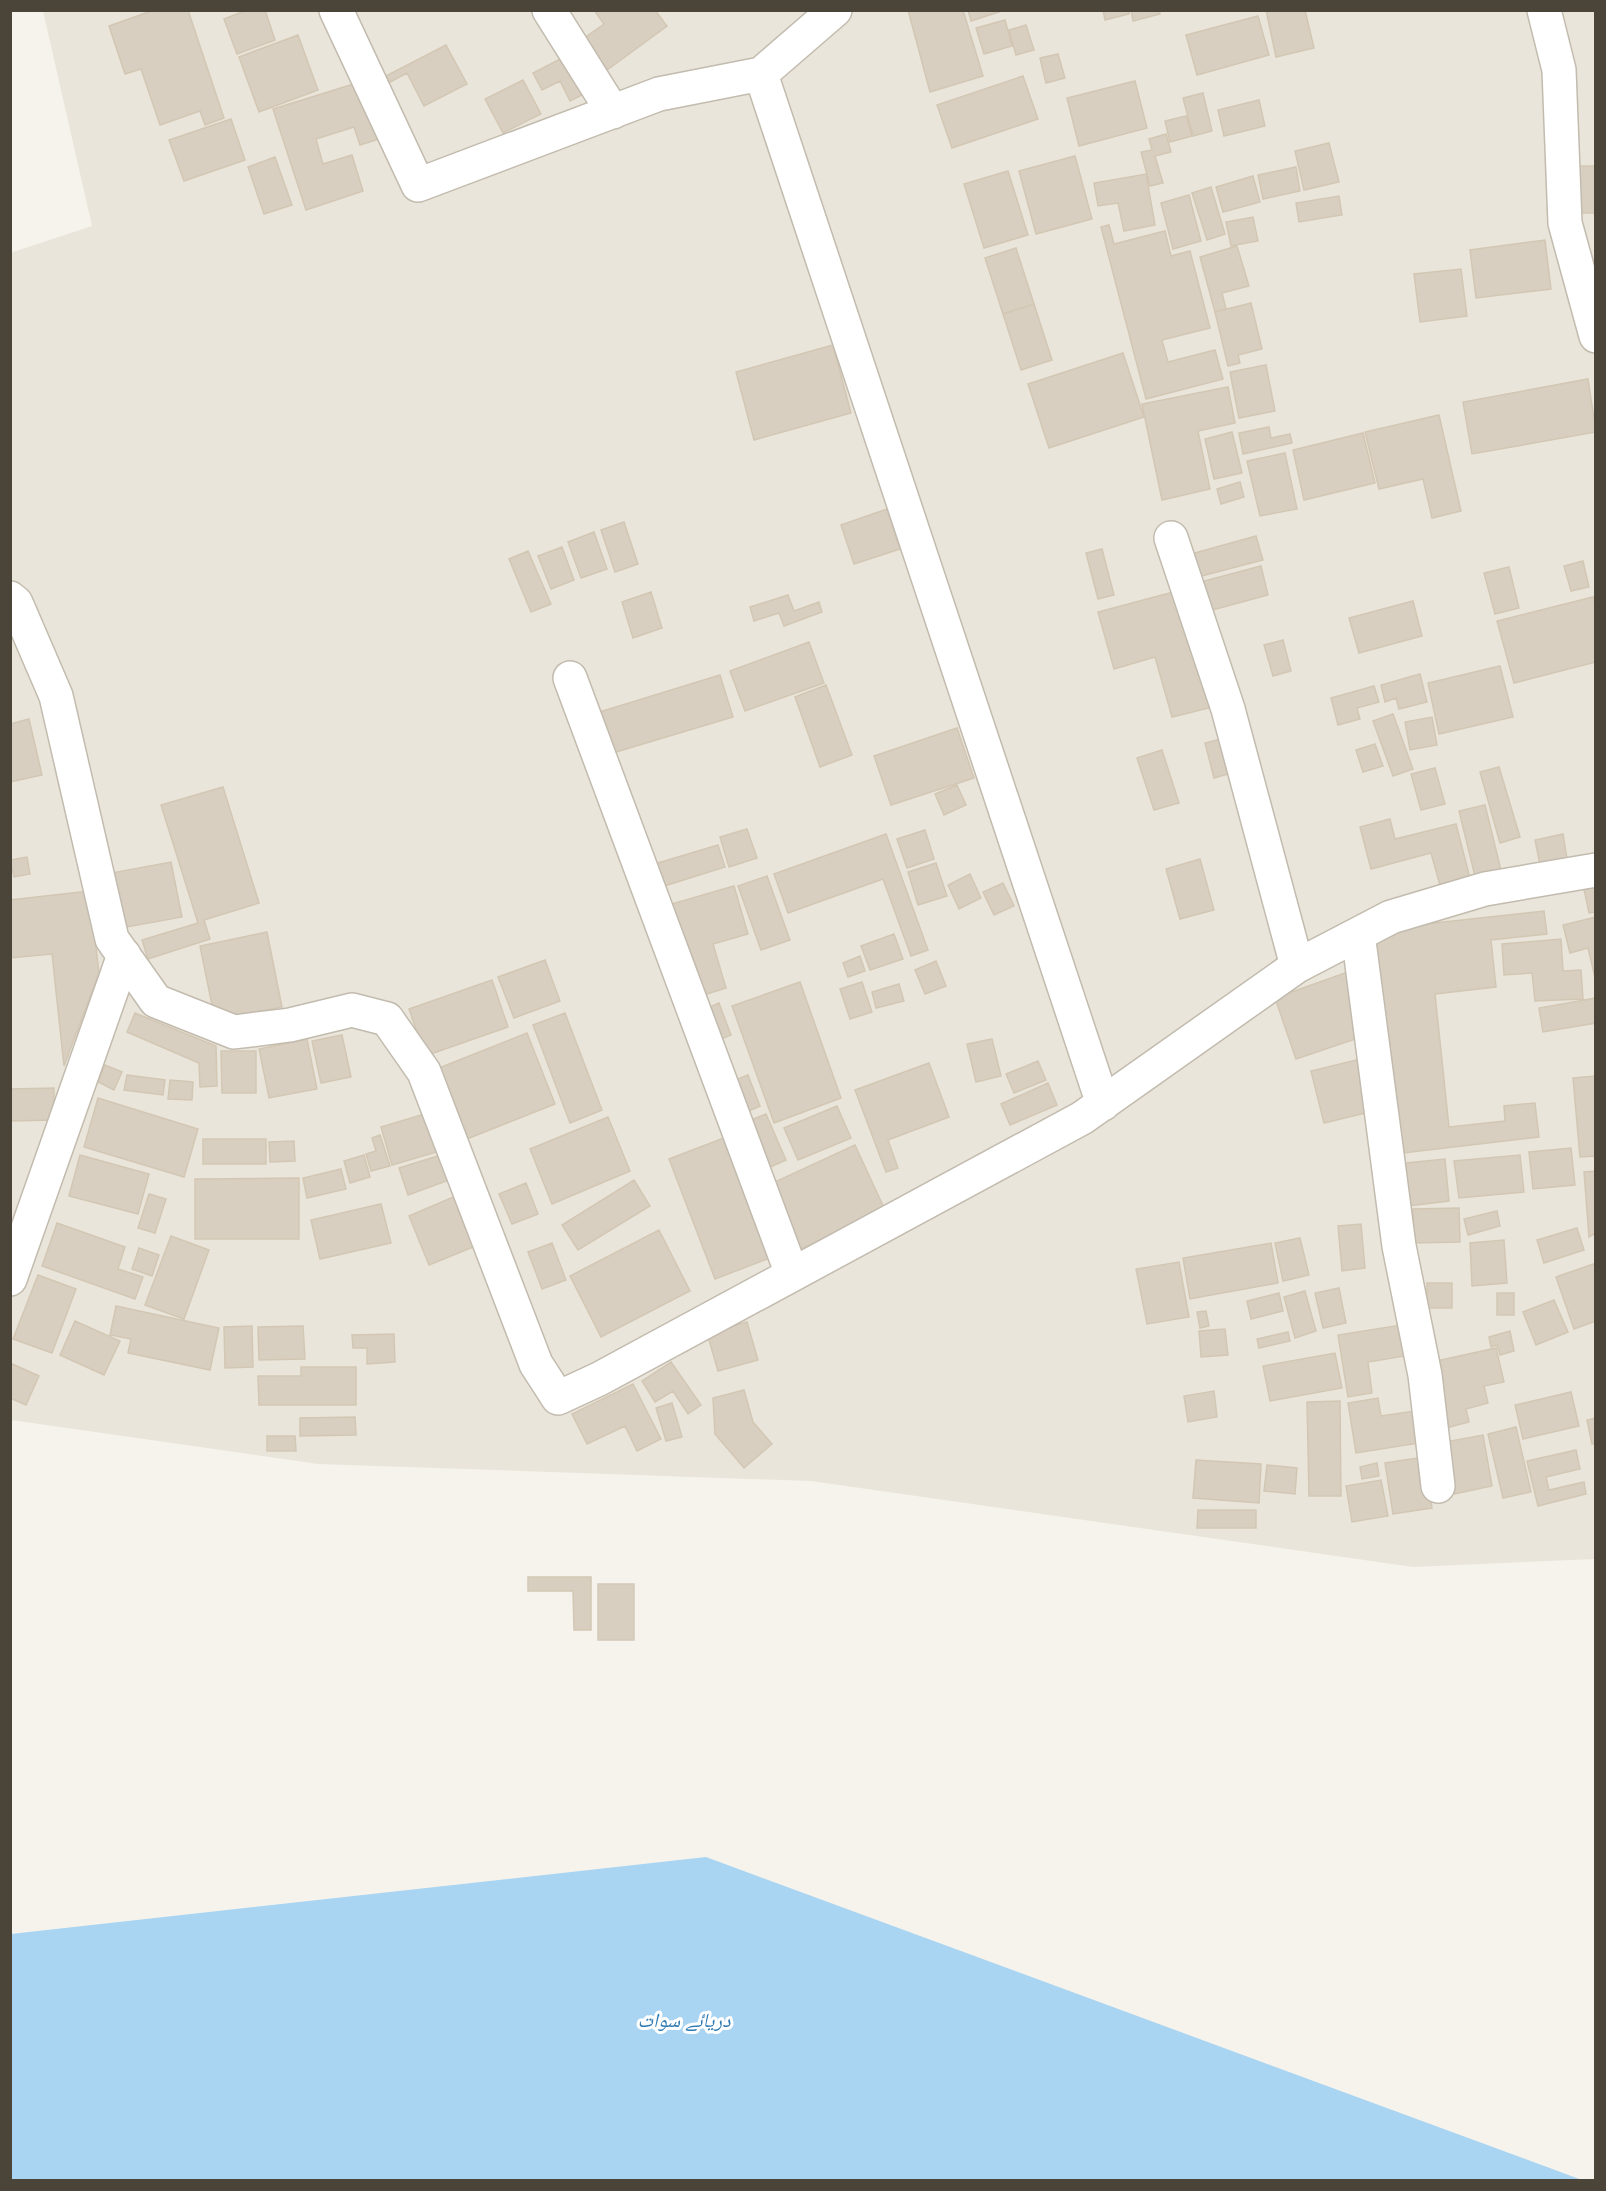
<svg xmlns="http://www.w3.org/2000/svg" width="1606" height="2191" viewBox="0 0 1606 2191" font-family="'DM Sans','Noto Naskh Arabic',sans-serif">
	<rect width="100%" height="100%" fill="#f6f3ec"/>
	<path fill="#eae5da" d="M43,11H1595V1559L1413,1567L811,1481L318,1464L11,1420L10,253L92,226Z"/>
	<path fill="#a9d4f2" d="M706,1857L1582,2180H11V1934Z"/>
	<path fill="#d8cfc1" stroke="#d3c7b4" stroke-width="1.5" d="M154,10H188L224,118L205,125L200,111L160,125L141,69L125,74L109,26Z
		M247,10H265L275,40L237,54L224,19Z
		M594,10H655L667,26L603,73L580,41L604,24Z
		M908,10H963L983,76L930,92Z
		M968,10H1005L971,21Z
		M1103,10H1129V14L1105,20Z
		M1131,10H1159L1160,14L1133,21Z
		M1266,10H1305L1314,48L1276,57Z
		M1258,16L1269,55L1197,75L1186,35Z
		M1005,20L1012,46L984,54L976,28Z
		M1026,25L1034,50L1016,55L1009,30Z
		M298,35L318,90L259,112L239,57Z
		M446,45L467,84L424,106L407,73L379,88L376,81Z
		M1058,54L1065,78L1046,83L1040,58Z
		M564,57L584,94L570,101L560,81L542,90L533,73Z
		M1023,76L1038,119L952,148L937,105Z
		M523,80L541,114L503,133L485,99Z
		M1135,81L1147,128L1079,146L1067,98Z
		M360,82L379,139L360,145L354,127L316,139L323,164L352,155L363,191L306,210L273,109Z
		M1203,93L1212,131L1193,136L1183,98Z
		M1259,100L1265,126L1224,136L1218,110Z
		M1186,116L1192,136L1170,142L1165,121Z
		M231,119L245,160L184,181L169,140Z
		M1166,134L1171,152L1155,156L1163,183L1150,186L1141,152L1152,150L1149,139Z
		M1329,143L1339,182L1304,190L1295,151Z
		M1075,156L1092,219L1036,234L1019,171Z
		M275,157L292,205L264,214L248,167Z
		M1577,166H1596V213H1579Z
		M1296,167L1300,191L1263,199L1258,175Z
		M1008,171L1028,235L984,248L964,184Z
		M1146,174L1155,225L1124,231L1118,203L1098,206L1094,183Z
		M1253,176L1260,202L1223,212L1216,187Z
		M1211,187L1225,234L1207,240L1192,193Z
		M1189,195L1201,241L1173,249L1161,203Z
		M1339,196L1342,215L1299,222L1296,203Z
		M1253,217L1258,241L1231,246L1226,222Z
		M1109,225L1114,244L1165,231L1171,256L1190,251L1210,328L1162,340L1168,362L1215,350L1223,379L1146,399L1101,227Z
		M1545,240L1551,289L1476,298L1470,250Z
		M1237,246L1249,286L1222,293L1226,309L1215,312L1200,257Z
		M1016,248L1034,304L1003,314L985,258Z
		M1461,269L1467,316L1420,322L1414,274Z
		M1251,303L1262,349L1238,355L1240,363L1228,366L1215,312Z
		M1034,304L1052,360L1021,370L1003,314Z
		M833,345L851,413L754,440L736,372Z
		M1123,353L1144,417L1049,448L1028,384Z
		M1266,365L1275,411L1239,418L1230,372Z
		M1588,379L1596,432L1472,454L1463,402Z
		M1228,387L1235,423L1198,431L1210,489L1162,500L1142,404Z
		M1439,415L1461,511L1432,518L1423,479L1379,489L1365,432Z
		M1269,427L1271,438L1290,434L1292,443L1243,454L1239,433Z
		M1232,432L1242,473L1214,479L1205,439Z
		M1363,433L1375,483L1304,500L1293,450Z
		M1285,453L1297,509L1260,516L1247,461Z
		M1240,482L1244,497L1221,504L1217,489Z
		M887,509L900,549L854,564L841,525Z
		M624,522L638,564L615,572L601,530Z
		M594,532L607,569L581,578L568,542Z
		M1256,536L1263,560L1190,579L1184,556Z
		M562,547L574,580L551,589L538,556Z
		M1102,549L1114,595L1098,599L1086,553Z
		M528,551L551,604L531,612L509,559Z
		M1583,561L1589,587L1571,591L1564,566Z
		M1261,566L1268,595L1201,613L1193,584Z
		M1509,567L1519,608L1495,614L1484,573Z
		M1181,590L1213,707L1172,717L1155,657L1114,669L1098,612Z
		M651,592L662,628L633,638L622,602Z
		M788,595L794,611L819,602L822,612L784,626L779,613L754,621L750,607Z
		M1593,597L1596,607V662L1514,683L1497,621Z
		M1413,601L1422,636L1359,653L1349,618Z
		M1283,640L1291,671L1273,676L1264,645Z
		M809,642L824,683L745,711L730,671Z
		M1500,666L1513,717L1439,734L1428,683Z
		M1420,674L1427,702L1399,709L1396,698L1385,702L1381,685Z
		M720,675L733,717L606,755L593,714Z
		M826,685L852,755L820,767L795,697Z
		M1374,686L1379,702L1357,708L1360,719L1338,725L1331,698Z
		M1393,714L1413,769L1393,776L1373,721Z
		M1432,717L1437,745L1410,750L1405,722Z
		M29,719L42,775L10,782V724Z
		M957,728L974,778L891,805L874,756Z
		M1225,738L1235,772L1214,778L1205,743Z
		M1375,744L1383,766L1363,772L1356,750Z
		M1162,750L1179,803L1154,810L1137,758Z
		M1499,767L1520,837L1500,843L1480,772Z
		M1435,768L1445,804L1421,810L1411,774Z
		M957,785L966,805L944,815L935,794Z
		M223,787L259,903L204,920L210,939L148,959L142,940L198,923L161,805Z
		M1485,805L1501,870L1475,876L1459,811Z
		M1390,819L1395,839L1456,824L1471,882L1441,889L1431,853L1371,869L1360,827Z
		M747,829L757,858L729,867L720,837Z
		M925,830L934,859L907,868L897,839Z
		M886,834L928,950L911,956L883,879L788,913L774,874Z
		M1563,834L1568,865L1541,870L1535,840Z
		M718,845L725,867L658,888L651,865Z
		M27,857L30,874L14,877L10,860Z
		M1200,859L1214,910L1180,919L1166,869Z
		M171,862L182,917L116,929L106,874Z
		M936,863L947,896L918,905L908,872Z
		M970,874L981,898L959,909L948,885Z
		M767,876L790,940L761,950L738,886Z
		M1003,883L1014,906L994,915L983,892Z
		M734,886L748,934L713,944L726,988L691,999L665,906Z
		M1596,887V912L1589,913L1584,889Z
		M89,891L99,973L64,1066L52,954L10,958V900Z
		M1544,911L1547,934L1491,940L1496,987L1435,994L1449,1127L1505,1121L1504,1106L1535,1103L1539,1137L1395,1154L1370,930Z
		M1596,917V982L1588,948L1570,953L1563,925Z
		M267,932L282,1007L215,1020L200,946Z
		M894,934L903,959L870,970L861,946Z
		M1561,939L1563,971L1581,970L1583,999L1535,1001L1532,973L1504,975L1502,944Z
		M860,956L865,971L848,977L843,963Z
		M545,960L560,1001L514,1018L498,977Z
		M936,961L946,986L925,994L915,970Z
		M1345,973L1367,1035L1296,1059L1275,998Z
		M492,980L508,1027L425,1056L409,1009Z
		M800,982L841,1098L774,1123L732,1006Z
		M862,982L872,1012L850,1019L840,989Z
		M899,984L904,1001L876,1008L872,992Z
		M1596,998V1023L1543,1032L1539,1008Z
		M719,1003L731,1035L714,1042L701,1011Z
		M135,1013L216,1046L217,1086L200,1087L199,1063L127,1032Z
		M565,1013L602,1110L570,1123L533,1025Z
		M527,1033L555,1104L467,1139L439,1068Z
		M342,1035L351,1077L321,1083L312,1041Z
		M307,1039L317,1089L269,1098L259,1049Z
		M992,1039L1001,1076L976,1082L967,1044Z
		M221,1051H256V1093H222Z
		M1365,1058L1378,1110L1324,1123L1311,1071Z
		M1038,1061L1046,1080L1014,1093L1006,1074Z
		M929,1063L949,1117L888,1140L898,1168L886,1172L855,1090Z
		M105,1065L122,1072L114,1090L98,1082Z
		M127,1075L165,1080L163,1095L124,1090Z
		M748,1075L760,1106L740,1115L728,1083Z
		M1596,1076V1156L1580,1157L1573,1078Z
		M170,1080L193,1082L192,1100L168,1099Z
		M1048,1083L1057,1105L1010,1125L1001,1104Z
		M54,1088V1120L10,1121V1089Z
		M98,1098L198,1129L184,1177L84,1147Z
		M837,1106L851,1138L798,1160L784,1128Z
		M428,1113L440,1151L392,1165L381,1127Z
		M766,1114L786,1160L761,1171L741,1124Z
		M608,1117L630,1171L552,1204L530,1149Z
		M380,1135L390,1166L371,1171L366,1154L376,1151L372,1138Z
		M729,1136L775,1256L715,1279L669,1159Z
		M203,1139H266V1164H203Z
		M294,1141L295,1161L270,1162L269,1142Z
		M855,1145L885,1210L796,1251L766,1186Z
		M1571,1148L1575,1185L1533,1189L1529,1152Z
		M80,1155L149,1174L138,1214L69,1196Z
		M364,1155L370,1177L350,1183L344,1161Z
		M441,1155L449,1180L408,1195L399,1168Z
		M1520,1155L1524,1192L1459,1198L1454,1161Z
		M1445,1159L1449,1201L1400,1207L1396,1164Z
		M341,1169L346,1189L307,1198L303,1178Z
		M1596,1171V1233L1589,1237L1584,1172Z
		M299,1178V1239H195V1179Z
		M634,1180L650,1206L578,1250L562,1225Z
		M526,1183L538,1214L512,1224L499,1194Z
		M149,1194L166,1199L155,1233L138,1228Z
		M458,1195L478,1245L429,1265L409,1216Z
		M381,1204L391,1243L320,1259L311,1220Z
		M1459,1208L1460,1242L1414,1243L1413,1209Z
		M1497,1211L1500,1226L1468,1235L1464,1219Z
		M57,1223L125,1247L118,1269L143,1277L135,1299L42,1266Z
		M1361,1224L1365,1268L1342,1271L1338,1226Z
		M1577,1228L1584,1250L1544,1263L1537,1240Z
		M659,1230L690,1291L601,1337L570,1276Z
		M171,1236L209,1250L184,1319L145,1305Z
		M1300,1238L1309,1275L1283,1281L1275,1243Z
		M1504,1240L1507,1283L1472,1286L1470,1243Z
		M552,1243L566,1280L542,1289L528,1252Z
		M1271,1243L1278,1283L1190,1299L1183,1258Z
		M139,1248L159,1255L152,1276L132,1269Z
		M1179,1262L1189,1317L1147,1324L1136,1269Z
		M1596,1263V1321L1574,1329L1556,1277Z
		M38,1275L76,1289L52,1353L13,1339Z
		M1427,1283H1452V1308H1427Z
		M1339,1288L1346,1323L1323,1328L1315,1293Z
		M1305,1291L1316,1331L1295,1338L1284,1297Z
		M1279,1293L1283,1311L1251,1319L1247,1301Z
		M1497,1293H1514V1315H1497Z
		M1554,1300L1568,1332L1536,1345L1523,1312Z
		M116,1306L219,1328L210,1370L128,1353L131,1339L110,1335Z
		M1206,1311L1209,1326L1200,1328L1197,1312Z
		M75,1321L120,1341L104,1375L60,1355Z
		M747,1322L758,1360L718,1371L707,1333Z
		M1407,1324L1411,1355L1368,1362L1372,1393L1348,1397L1338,1335Z
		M252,1326L253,1367L225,1368L224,1327Z
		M303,1326L305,1359L259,1360L258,1327Z
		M1225,1329L1228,1355L1201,1357L1199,1331Z
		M1510,1331L1514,1351L1500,1355L1497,1345L1491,1347L1489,1337Z
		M1288,1332L1290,1341L1259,1348L1257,1339Z
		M394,1334L395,1362L367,1364V1348H353L352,1335Z
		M1496,1348L1504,1382L1484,1386L1488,1403L1466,1409L1469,1422L1442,1429L1427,1363Z
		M1335,1353L1342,1388L1270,1401L1263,1366Z
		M671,1362L701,1405L688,1414L673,1391L655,1402L642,1381Z
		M10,1363L39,1376L26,1405L10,1398Z
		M301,1367H356V1405H259L258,1376H301Z
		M633,1384L661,1439L637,1451L625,1426L587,1444L572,1414Z
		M744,1390L753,1422L772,1444L744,1468L715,1434L713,1398Z
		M1214,1391L1217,1417L1188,1422L1184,1396Z
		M1571,1392L1579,1426L1523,1439L1515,1405Z
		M1378,1398L1381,1416L1421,1410L1426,1442L1356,1453L1348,1403Z
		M1340,1401L1341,1496H1309L1307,1402Z
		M672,1403L682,1437L666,1441L656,1408Z
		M355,1417L356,1435L300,1436V1418Z
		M1596,1418V1443L1592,1444L1587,1420Z
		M1516,1427L1531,1492L1503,1498L1488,1434Z
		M1483,1435L1492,1486L1454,1494L1445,1442Z
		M267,1436H295L296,1451H267Z
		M1576,1450L1580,1469L1546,1477L1549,1490L1584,1482L1586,1494L1538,1506L1527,1461Z
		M1424,1457L1432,1508L1393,1514L1385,1463Z
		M1196,1460L1261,1464L1259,1503L1193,1498Z
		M1377,1463L1379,1476L1362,1479L1360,1467Z
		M1267,1465L1297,1468L1295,1494L1264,1491Z
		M1381,1480L1388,1516L1352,1522L1346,1486Z
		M1198,1510H1256V1528H1197Z
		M528,1577H591V1630H574L573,1591H528Z
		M598,1584H634V1640H598Z"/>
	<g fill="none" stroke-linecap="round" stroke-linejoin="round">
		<g stroke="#c2bbae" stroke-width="36">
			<path id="minor" d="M336,10L418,185L659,94L761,74L835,10
				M549,10L613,112
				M1544,10L1559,70L1565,223L1596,336
				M761,74L1103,1104
				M1171,538L1228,709L1297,966
				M10,598L16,603L56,696L112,939L156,1001L234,1032L290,1025L352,1010L387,1019L424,1072L536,1364L558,1398L599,1379L1082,1118L1297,966L1391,917L1485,889L1596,870
				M570,678L792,1274
				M1358,934L1399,1246L1425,1375L1438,1486
				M10,1279L124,955"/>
		</g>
		<use href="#minor" stroke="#fff" stroke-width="33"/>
	</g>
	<g text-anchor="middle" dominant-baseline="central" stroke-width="6" stroke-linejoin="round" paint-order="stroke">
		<g font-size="20" font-style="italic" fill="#2e7ab2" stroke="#fff">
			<text x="684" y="2020">دریائے سوات</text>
		</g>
	</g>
	<rect width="1606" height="2191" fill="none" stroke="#4b4439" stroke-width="24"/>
</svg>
